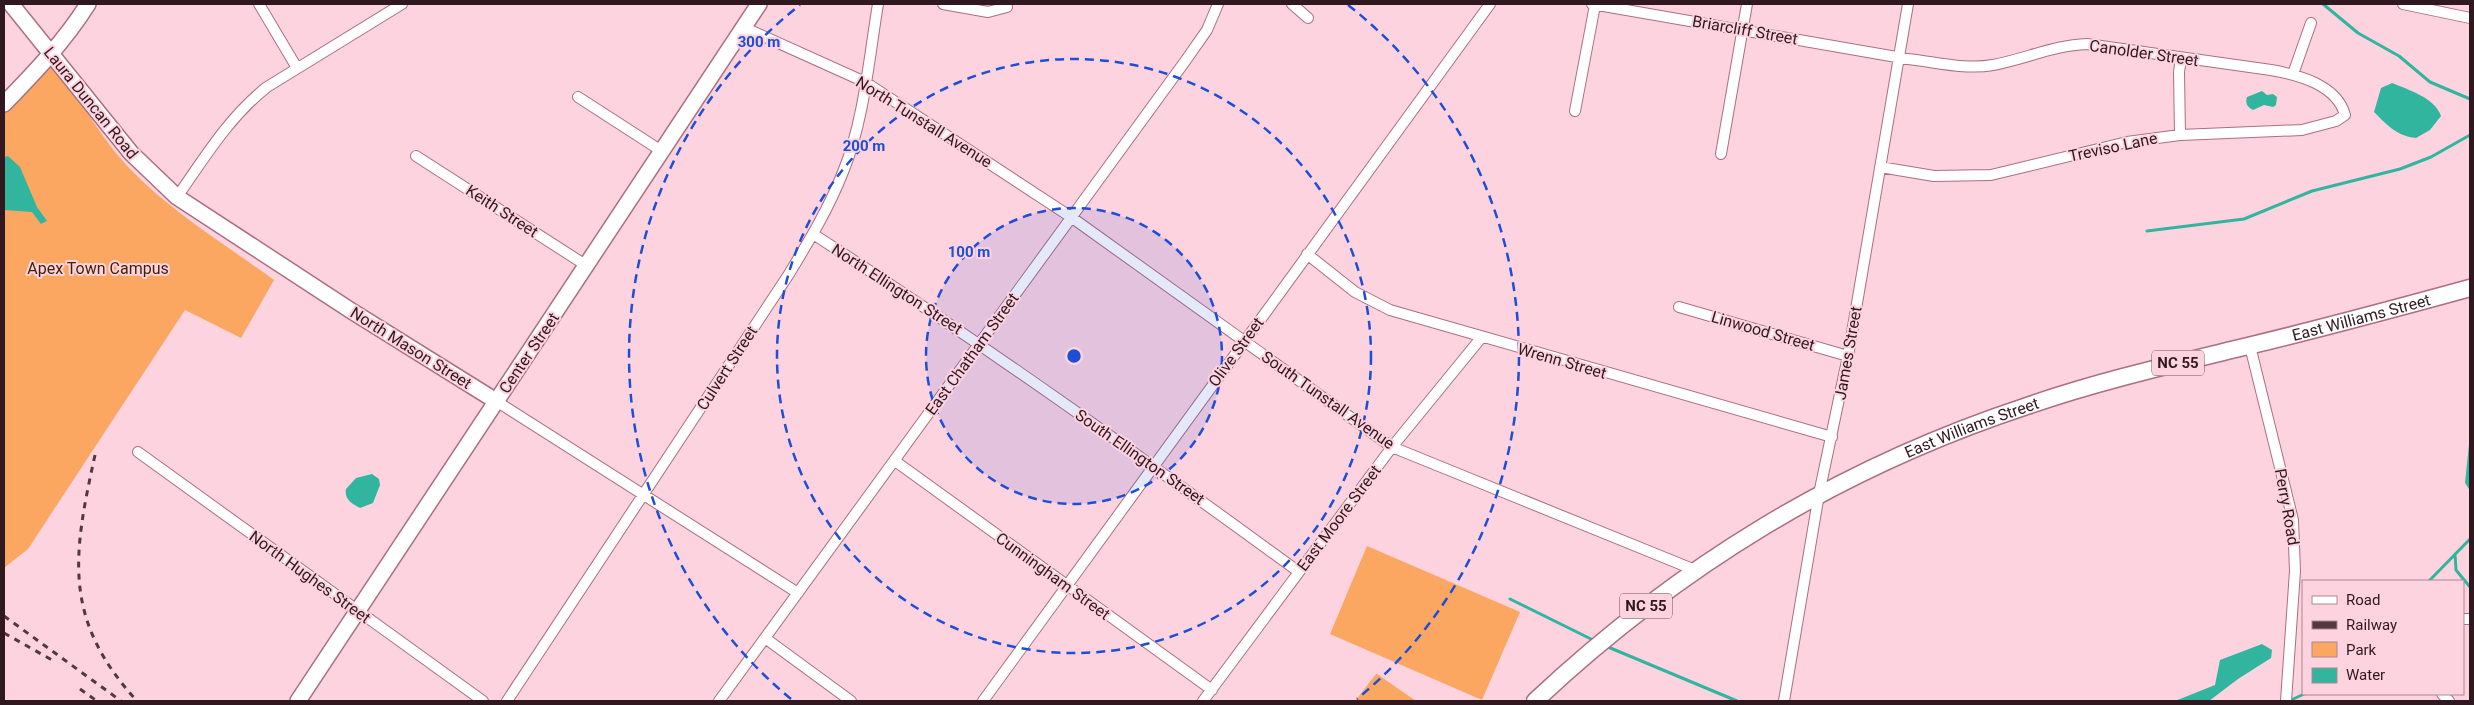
<svg xmlns="http://www.w3.org/2000/svg" width="2474" height="705" viewBox="0 0 2474 705" font-family="Roboto,sans-serif">
	<rect width="100%" height="100%" fill="#fdd3df"/>
	<path fill="#fca761" d="M52,54C76,93 99,137 132,171C173,213 226,245 274,280L241,338L185,310L28,549L4,568V104Z
		M1367,546L1520,612L1482,700L1330,634Z
		M1376,674H1377L1416,701H1355Z"/>
	<path fill="#31b59e" d="M2392,83C2409,90 2435,98 2441,116L2430,130L2416,138C2397,136 2388,126 2374,112L2381,88Z
		M2262,91L2267,95L2273,94L2277,97L2276,105L2273,107L2264,105L2253,110C2247,107 2245,103 2247,97Z
		M8,156L20,167L37,207L47,221L41,224L32,212L4,210V157Z
		M2470,435V488L2469,489L2465,483Z
		M372,474L379,479L380,485L373,503L360,508C352,504 344,499 346,489L356,478Z
		M2262,644L2272,650L2271,658L2238,679L2209,701H2175L2215,685L2220,660Z"/>
	<g fill="none" stroke-linecap="round" stroke-linejoin="round">
		<path stroke="#31b59e" stroke-width="3" d="M2323,4L2358,33L2399,56L2430,82L2470,99
			M2147,231L2244,219L2312,191L2400,169L2431,157L2470,135
			M2455,554L2456,570L2470,587
			M2429,581L2470,539
			M1510,599L1591,639
			M1608,647L1737,701
			M2289,701L2304,694"/>
		<g stroke="#ac6e83" stroke-width="12">
			<path id="street" d="M259,4L297,68
				M943,4L988,12L1007,7
				M1292,4L1308,18
				M1592,4L1908,59C1936,62 1966,70 1993,65C2025,59 2055,45 2087,44L2271,70C2299,75 2337,85 2345,115L2336,121L2302,130L2180,135L2127,142L1991,175L1934,176L1880,167
				M2403,4L2470,18
				M743,27L865,82L1071,217L1392,447L1695,570
				M2293,74L2311,23
				M578,97L660,150
				M1575,111L1595,5
				M2180,135L2179,72L2181,58
				M1721,154L1747,4
				M416,156L587,266
				M177,197C205,157 229,117 267,87L402,4
				M813,234C979,341 1140,456 1299,572
				M1307,254L1355,292L1390,310L1832,437
				M1679,307L1848,356
				M2250,346L2293,520L2295,571L2286,701
				M496,401L798,593
				M138,452L483,701
				M895,461L1212,690
				M2463,619H2470
				M765,638L851,701
				M2442,694L2449,701
				M507,701L789,274C809,241 829,208 843,172C864,121 869,58 878,4
				M719,701L1186,60L1207,30L1218,4
				M983,701L1490,4
				M1203,701L1392,447L1481,338
				M1784,701L1819,494L1848,356L1908,4"/>
		</g>
		<g stroke="#ac6e83" stroke-width="18">
			<path id="secondary" d="M11,4L131,153L177,197L350,310L496,401
				M4,104C35,72 64,42 88,4
				M298,701L759,4"/>
		</g>
		<g stroke="#ac6e83" stroke-width="19">
			<g id="primary">
				<path id="s1" d="M1535,701C1679,566 1839,468 2027,406C2099,381 2174,364 2248,346C2323,328 2397,308 2470,288"/>
			</g>
		</g>
		<use href="#street" stroke="#fff" stroke-width="10"/>
		<use href="#secondary" stroke="#fff" stroke-width="15"/>
		<use href="#primary" stroke="#fff" stroke-width="16"/>
		<path stroke="#533841" stroke-width="3" stroke-dasharray="6 6" stroke-linecap="butt" d="M95,455C73,555 62,619 137,701
			M4,616L121,701
			M4,633L52,660
			M80,689L97,701"/>
	</g>
	<circle cx="1074" cy="356" r="148" fill="#1d4ed8" fill-opacity=".12"/>
	<g fill="none" stroke="#1d4ed8" stroke-width="2.5" stroke-dasharray="9 6">
		<circle cx="1074" cy="356" r="148"/>
		<circle cx="1074" cy="356" r="297"/>
		<path d="M791 699A445 445 0 0 1 800 5M1348 5A445 445 0 0 1 1357 699"/>
	</g>
	<g text-anchor="middle" dominant-baseline="central" stroke-width="4" stroke-linejoin="round" paint-order="stroke">
		<g fill="#fdd3df" stroke="#6e5059" stroke-width="1">
			<rect x="2152" y="350.5" width="52" height="25" rx="4"/>
			<rect x="1620" y="593.5" width="52" height="25" rx="4"/>
		</g>
		<g font-size="15" font-weight="bold" fill="#301820">
			<text x="2178" y="363">NC 55</text>
			<text x="1646" y="606">NC 55</text>
		</g>
		<g font-size="16" fill="#301820" stroke="#fdd3df">
			<text transform="translate(1745 30) rotate(10)">Briarcliff Street</text>
			<text transform="translate(2144 53) rotate(8)">Canolder Street</text>
			<text transform="translate(91 103) rotate(51)">Laura Duncan Road</text>
			<text transform="translate(924 122) rotate(32)">North Tunstall Avenue</text>
			<text transform="translate(2113 147) rotate(-12)">Treviso Lane</text>
			<text transform="translate(502 211) rotate(33)">Keith Street</text>
			<text transform="translate(897 289) rotate(33)">North Ellington Street</text>
			<text stroke="none"><textPath href="#s1" startOffset="924">East Williams Street</textPath></text>
			<text transform="translate(1763 331) rotate(16)">Linwood Street</text>
			<text transform="translate(411 348) rotate(32)">North Mason Street</text>
			<text transform="translate(1236 352) rotate(-54)">Olive Street</text>
			<text transform="translate(529 353) rotate(-56)">Center Street</text>
			<text transform="translate(1848 353) rotate(-80)">James Street</text>
			<text transform="translate(972 354) rotate(-54)">East Chatham Street</text>
			<text transform="translate(1562 361) rotate(16)">Wrenn Street</text>
			<text transform="translate(727 368) rotate(-57)">Culvert Street</text>
			<text transform="translate(1328 400) rotate(35)">South Tunstall Avenue</text>
			<text stroke="none"><textPath href="#s1" startOffset="519">East Williams Street</textPath></text>
			<text transform="translate(1140 457) rotate(35)">South Ellington Street</text>
			<text transform="translate(2287 507) rotate(80)">Perry Road</text>
			<text transform="translate(1339 518) rotate(-53)">East Moore Street</text>
			<text transform="translate(1053 576) rotate(36)">Cunningham Street</text>
			<text transform="translate(310 577) rotate(36)">North Hughes Street</text>
		</g>
		<g font-size="16" fill="#421f00" stroke="#fdd3df">
			<text x="98" y="268">Apex Town Campus</text>
		</g>
	</g>
	<circle cx="1074" cy="356" r="8" fill="#1d4ed8" stroke="#fdd3df" stroke-width="2.5"/>
	<g font-size="15" text-anchor="middle" font-weight="bold" fill="#1d4ed8" stroke="#fdd3df" stroke-width="4" stroke-linejoin="round" paint-order="stroke">
		<text x="759" y="47">300 m</text>
		<text x="864" y="151">200 m</text>
		<text x="969" y="257">100 m</text>
	</g>
	<rect width="2474" height="705" fill="none" stroke="#301820" stroke-width="10"/>
	<rect x="2302" y="580" width="162" height="115" fill="#fdd3df" stroke="#ab8893"/>
	<rect x="2312" y="596" width="25" height="8" fill="#ffffff" stroke="#ab8893"/>
	<text x="2346" y="605" font-size="15" fill="#301820">Road</text>
	<rect x="2312" y="621" width="25" height="8" fill="#533841" stroke="#ab8893"/>
	<text x="2346" y="630" font-size="15" fill="#301820">Railway</text>
	<rect x="2312" y="642" width="25" height="15" fill="#fca761" stroke="#ab8893"/>
	<text x="2346" y="655" font-size="15" fill="#301820">Park</text>
	<rect x="2312" y="668" width="25" height="15" fill="#31b59e" stroke="#ab8893"/>
	<text x="2346" y="680" font-size="15" fill="#301820">Water</text>
</svg>
